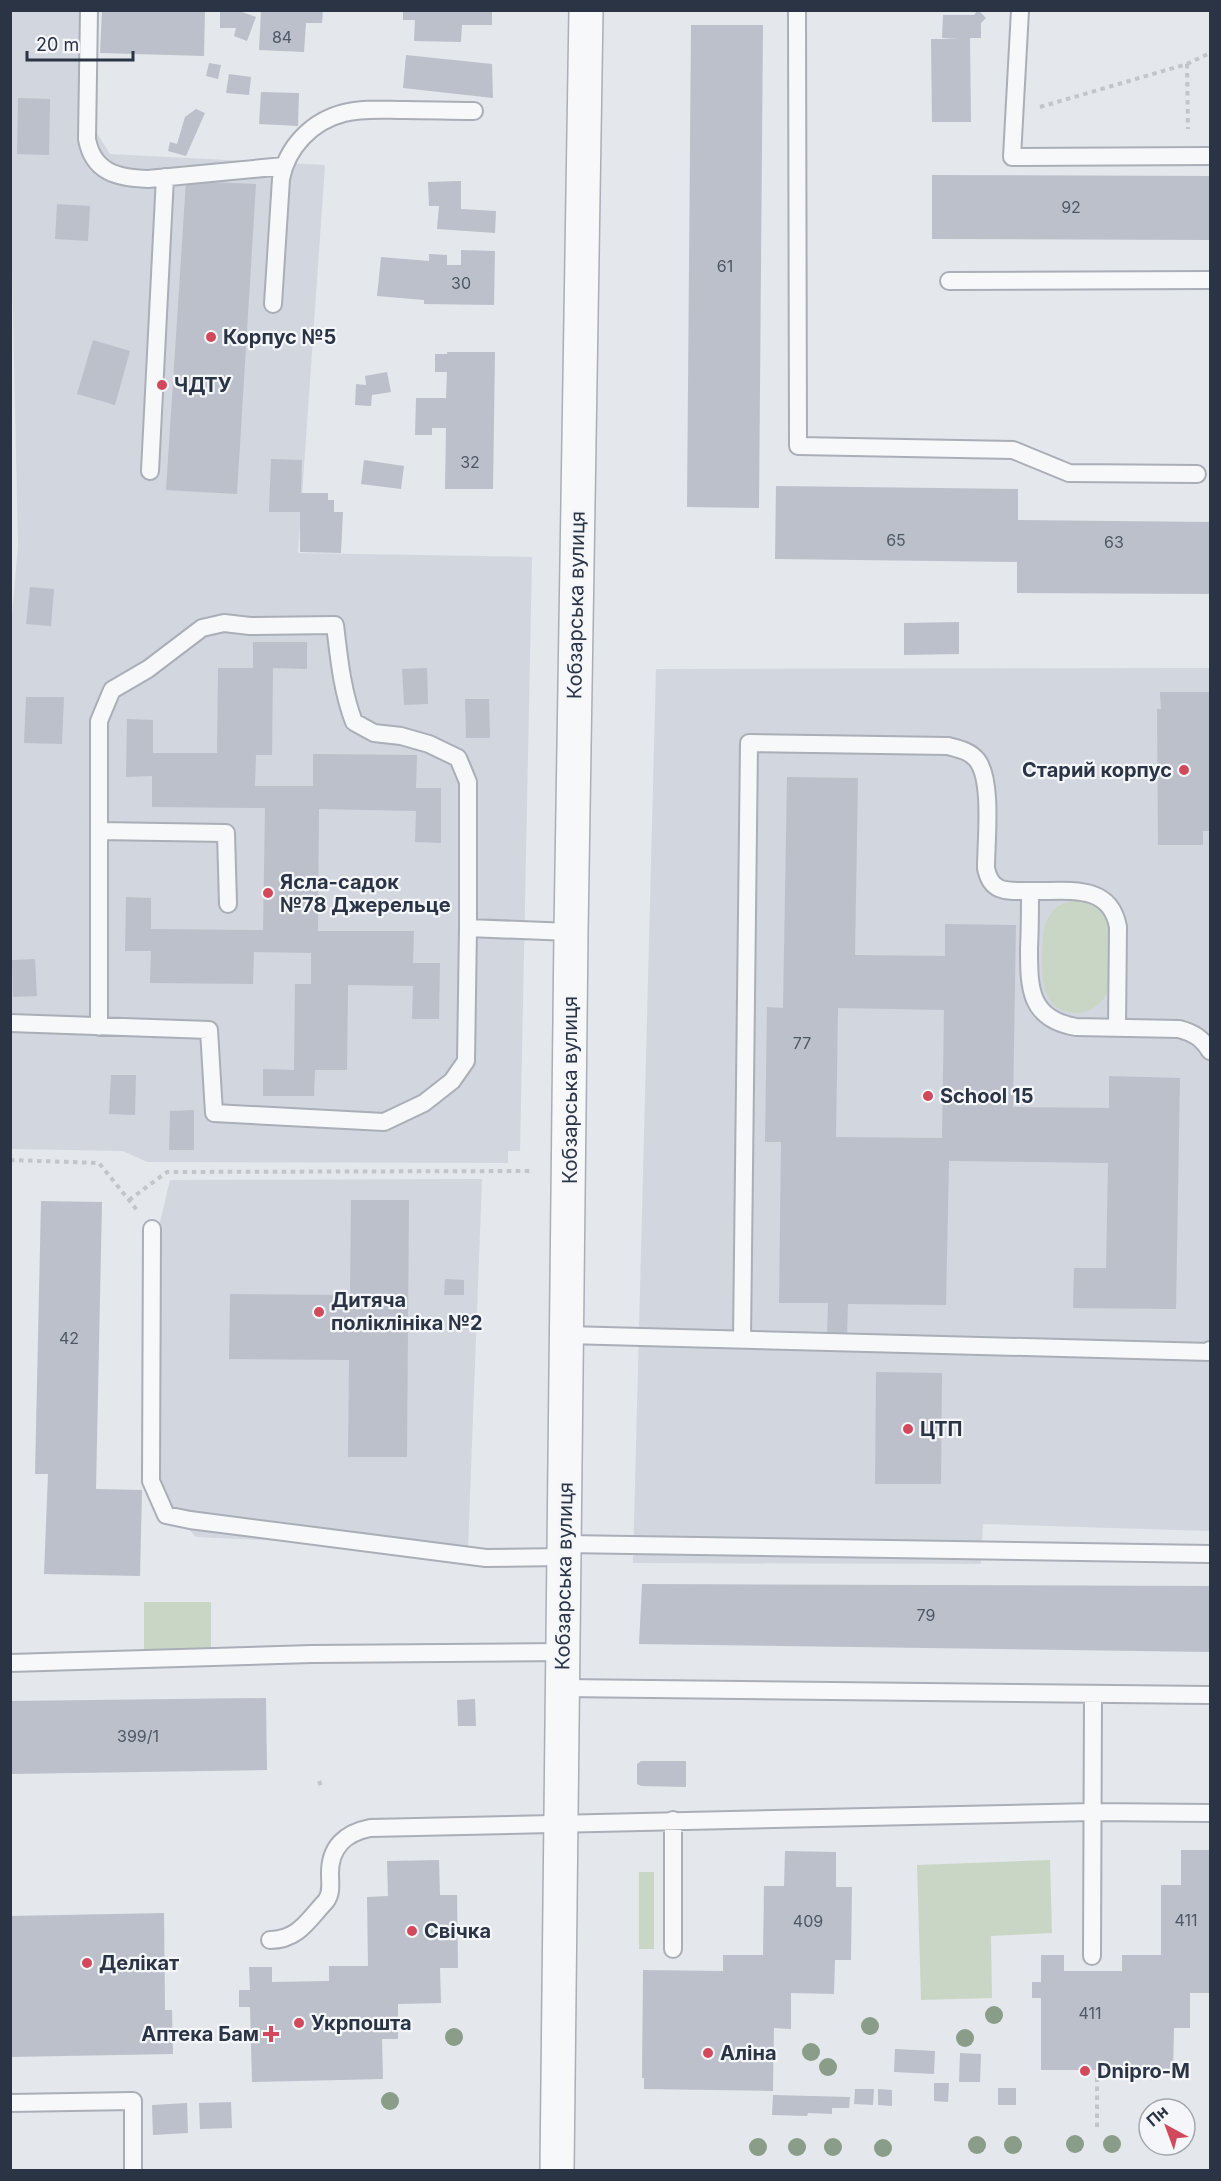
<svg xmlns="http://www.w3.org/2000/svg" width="1221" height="2181" viewBox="0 0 1221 2181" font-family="Inter,sans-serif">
	<rect width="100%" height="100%" fill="#e4e7ec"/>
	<path fill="#d2d6de" d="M11,11H93L91,124L110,154L325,165L298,553L532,557L520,1151H508V1163L147,1162L123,1151L11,1149L10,637L18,546L11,224Z
		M1210,668V1531L983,1524L981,1564L633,1563L656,669Z
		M482,1179L468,1549L196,1537L170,1509L155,1477L157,1235L170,1180Z"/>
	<path fill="#c9d6c5" d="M1077,900C1086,902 1095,904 1102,911C1114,925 1115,979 1106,995C1100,1005 1088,1013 1076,1013C1041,1012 1042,979 1042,954C1043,939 1042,923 1053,911C1059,904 1068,902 1077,900Z
		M144,1602H211V1652H144Z
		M1050,1860L1052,1933L991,1936L992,1998L921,2000L917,1865Z
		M639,1872H654V1949H639Z"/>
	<path fill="#bbc0ca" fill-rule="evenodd" d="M102,10H205L204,56L100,53Z
		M220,10H243L242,12L256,17L247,41L234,36L236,28H220Z
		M261,10H323L322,23H306L304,52L259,50Z
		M403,10H492V25H462L461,42L414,41L415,20H403Z
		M978,10L986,18L981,23V38H970L971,122H932L931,39H958L942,38L943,15H974Z
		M691,25H763L759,508L687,507Z
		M406,55L492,64L493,98L403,88Z
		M209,63L221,65L218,79L206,76Z
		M229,74L251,77L249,95L226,93Z
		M261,92L299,93L298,126L259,124Z
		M18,98L50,99L49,155L17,154Z
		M196,109L205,113L186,156L168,151L170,142L177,144L185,117Z
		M932,175L1210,176V240L932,239Z
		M186,181L256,184L237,494L166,490Z
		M461,181V209L496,211L495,233L437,229L439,206H429L428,182Z
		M57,204L90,206L88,241L55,239Z
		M461,250L495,251L494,305L424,304V300L377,296L381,257L429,261V254L447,255V265H461Z
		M93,340L130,351L115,405L77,394Z
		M447,352H495L493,489H445L446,428H432V435H415L416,398H446L447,372H435V354H447Z
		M387,372L391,392L372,395L371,406L355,405L356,384L366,385L365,376Z
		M271,459L302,460L301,493H328V500H334V512H343L341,553L300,552V512H269Z
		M364,460L404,466L401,489L361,484Z
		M776,486L1018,489V520L1210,522V594L1017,593V562L775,559Z
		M30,587L54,589L51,626L26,624Z
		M959,622V654L904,655V623Z
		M253,642H307V669L273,668L272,755H256L255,786H313V754L417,755L416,788H441V843L415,842L416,811L319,809L318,931H414L413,963H440L439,1019H412L413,986L348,985L347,1070H315L314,1096H263V1069L294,1070L295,984H311V953L254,952L253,984L150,983L151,951H125L126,897L151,898V929L263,930L265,808L152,807V776L126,777L127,719L153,720V753H217L218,668H253Z
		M427,668L428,704L404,705L402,669Z
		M1160,692H1210V831H1203V845H1158L1157,709H1161Z
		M26,697H64L62,744L24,743Z
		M465,699H489L490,738H466Z
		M787,777L858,778L855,955L945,956V924L1016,925L1013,1107L1109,1108V1076L1180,1078L1176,1309L1073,1308L1074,1268H1106L1108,1163L949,1161L946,1305L848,1304L847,1335H827L828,1303H779L781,1142H765L767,1007L783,1008ZM838,1008L944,1010L942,1138L836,1137Z
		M35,959L37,996L13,997L12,960Z
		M111,1075H136L135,1115L109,1114Z
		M194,1110V1150H169L170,1111Z
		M351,1200H409L407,1457H348L349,1360L229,1359L230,1294L350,1295Z
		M41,1201L102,1202L96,1489L142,1490L140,1576L44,1574L48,1474H35Z
		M445,1279L464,1280V1295H444Z
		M876,1372L942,1373L941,1484H875Z
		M642,1584L1210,1586V1652L639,1644Z
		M266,1698L267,1770L10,1774V1701Z
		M475,1699L476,1726H458L457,1700Z
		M641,1761H686V1787L641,1786L637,1784V1764Z
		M1181,1850H1210V1993H1190V2028H1174L1173,2070H1041V1998H1032V1982H1041V1955H1064V1971H1122V1955H1161V1885H1181Z
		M785,1851L836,1852V1887H852L851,1960H835L834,1994L791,1993V2029L774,2028L773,2091L644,2089V2078H642L643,1970L723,1971V1955H763L764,1886H784Z
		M439,1860L440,1895H457L458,1968H440L441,2003L398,2004V2039H382L383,2079L252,2082L250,2007H239V1990H250L249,1967H272V1982L329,1981V1966H368L367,1897L388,1896L387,1861Z
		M164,1913L165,2010H172L173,2054L10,2057V1916Z
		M895,2049L935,2051L934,2074L894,2072Z
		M960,2053L981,2054L980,2082H959Z
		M934,2083H949L948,2102L934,2101Z
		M998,2088H1016V2105H998Z
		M855,2089H874L873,2105L854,2104Z
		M878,2089L892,2090V2106L878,2105Z
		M773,2095L850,2097L849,2108H832V2114L808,2113L807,2116L772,2115Z
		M231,2102L232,2128L200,2129L199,2103Z
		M187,2103L188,2133L153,2135L152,2105Z"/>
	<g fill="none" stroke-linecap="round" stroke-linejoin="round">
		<g stroke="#a9aeb7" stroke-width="20">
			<path id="lane" d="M89,10L87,139C93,172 117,178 148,179L284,166
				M797,10L798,446L1013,450L1069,473L1197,474
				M1020,10L1012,157L1210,156
				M949,281L1210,280
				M273,304L281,179C287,147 312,121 344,113C363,108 385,110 404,110C428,110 451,111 474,111
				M150,471L165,177
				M99,831L226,833L228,904
				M1030,891C1066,892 1110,882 1118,927L1117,1028
				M10,1023L209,1030L214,1113L384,1122L424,1103L452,1081L466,1061L468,928L571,932
				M99,1027V721L112,690L148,669L202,628L224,623L250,626L335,625C339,658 342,691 354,722L374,733L401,736L429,744L458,758L468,782V928
				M152,1229L151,1481L166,1515L190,1520L486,1558L564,1557
				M567,1335L1210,1352V1350
				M742,1339L749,743L948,746C959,749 970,751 977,760C993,780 986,841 986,868C991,894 1008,891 1030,891C1030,910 1030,929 1029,948C1029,988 1029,1019 1076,1027L1179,1029C1194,1033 1202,1038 1210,1051
				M564,1544L1210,1554
				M10,1663L312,1654L563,1652
				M562,1688L1210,1695
				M673,1820V1949
				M270,1940C298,1940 308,1920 326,1901C332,1893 330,1884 330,1873C330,1847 345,1833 370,1828L1092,1812L1210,1813
				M1092,1956L1093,1695
				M10,2103L133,2101V2170"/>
		</g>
		<g stroke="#a9aeb7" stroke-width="36">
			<path id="street" d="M557,2170L571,932L586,10"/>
		</g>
		<path stroke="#c2c5cb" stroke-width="4" stroke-dasharray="4.5 4.5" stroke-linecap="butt" d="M1187,64L1188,129
			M1040,107L1187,64L1210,53
			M10,1160L99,1163L137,1210
			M129,1200L167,1172L530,1171
			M319,1781L322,1789
			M1097,2127V2073"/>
		<use href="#lane" stroke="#f7f8fa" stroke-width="16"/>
		<use href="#street" stroke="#f7f8fa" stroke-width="33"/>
	</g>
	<g fill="#899d89">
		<circle cx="994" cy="2015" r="9"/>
		<circle cx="870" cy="2026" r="9"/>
		<circle cx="454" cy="2037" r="9"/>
		<circle cx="965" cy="2038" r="9"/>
		<circle cx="811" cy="2052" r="9"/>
		<circle cx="828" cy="2067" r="9"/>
		<circle cx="390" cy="2101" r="9"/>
		<circle cx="1075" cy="2144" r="9"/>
		<circle cx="1112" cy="2144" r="9"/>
		<circle cx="977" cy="2145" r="9"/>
		<circle cx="1013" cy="2145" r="9"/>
		<circle cx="758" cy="2147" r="9"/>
		<circle cx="797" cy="2147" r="9"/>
		<circle cx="833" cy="2147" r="9"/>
		<circle cx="883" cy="2148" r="9"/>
	</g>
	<g fill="#d1495b" stroke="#f4f6f9" stroke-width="2">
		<circle cx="211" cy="337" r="6"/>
		<circle cx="162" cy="385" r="6"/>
		<circle cx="1184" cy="770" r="6"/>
		<circle cx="268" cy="893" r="6"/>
		<circle cx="928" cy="1096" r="6"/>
		<circle cx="319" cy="1312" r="6"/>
		<circle cx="908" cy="1429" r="6"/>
		<circle cx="412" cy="1931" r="6"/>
		<circle cx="87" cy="1963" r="6"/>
		<circle cx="299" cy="2023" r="6"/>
		<path d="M268 2025h6v6h6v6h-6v6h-6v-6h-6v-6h6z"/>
		<circle cx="708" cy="2053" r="6"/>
		<circle cx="1085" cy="2071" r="6"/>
	</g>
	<g text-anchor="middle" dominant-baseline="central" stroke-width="4.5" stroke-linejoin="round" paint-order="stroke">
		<g font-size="16" fill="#4f5766">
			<text x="282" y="37">84</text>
			<text x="1071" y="207">92</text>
			<text x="725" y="266">61</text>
			<text x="461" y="283">30</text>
			<text x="470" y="462">32</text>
			<text x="896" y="540">65</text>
			<text x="1114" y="542">63</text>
			<text x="802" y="1043">77</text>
			<text x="69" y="1338">42</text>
			<text x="926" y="1615">79</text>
			<text x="138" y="1736">399/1</text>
			<text x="1186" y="1920">411</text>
			<text x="808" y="1921">409</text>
			<text x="1090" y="2013">411</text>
		</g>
		<g font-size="20" font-weight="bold" fill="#2b3445" stroke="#f4f6f9" text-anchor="start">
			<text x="223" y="337">Корпус №5</text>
			<text x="174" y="385">ЧДТУ</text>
			<text x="1172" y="770" text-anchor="end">Старий корпус</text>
			<text x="280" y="882">Ясла-садок<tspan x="280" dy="23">№78 Джерельце</tspan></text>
			<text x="940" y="1096">School 15</text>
			<text x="331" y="1300">Дитяча<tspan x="331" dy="23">поліклініка №2</tspan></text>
			<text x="920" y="1429">ЦТП</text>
			<text x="424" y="1931">Свічка</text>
			<text x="99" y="1963">Делікат</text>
			<text x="311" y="2023">Укрпошта</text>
			<text x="259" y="2034" text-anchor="end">Аптека Бам</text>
			<text x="720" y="2053">Аліна</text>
			<text x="1097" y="2071">Dnipro-M</text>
		</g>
		<g font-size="20" fill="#2b3445" stroke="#f4f6f9">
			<text transform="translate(576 605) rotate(-89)">Кобзарська вулиця</text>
			<text transform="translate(570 1090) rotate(-90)">Кобзарська вулиця</text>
			<text transform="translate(564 1576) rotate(-89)">Кобзарська вулиця</text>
		</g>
	</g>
	<rect width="1221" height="2181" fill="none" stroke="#2b3445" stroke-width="24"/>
	<g transform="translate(1167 2127) rotate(319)"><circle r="28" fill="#f4f6f9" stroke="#a4a8b1" stroke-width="1.5"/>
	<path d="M0-4.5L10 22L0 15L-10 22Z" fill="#d1495b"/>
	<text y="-9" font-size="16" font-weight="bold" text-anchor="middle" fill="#2b3445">Пн</text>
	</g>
	<path d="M27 51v9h106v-9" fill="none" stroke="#2b3445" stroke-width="3"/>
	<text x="36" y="51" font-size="18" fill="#2b3445" stroke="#f4f6f9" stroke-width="4.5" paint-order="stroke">20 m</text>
</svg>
